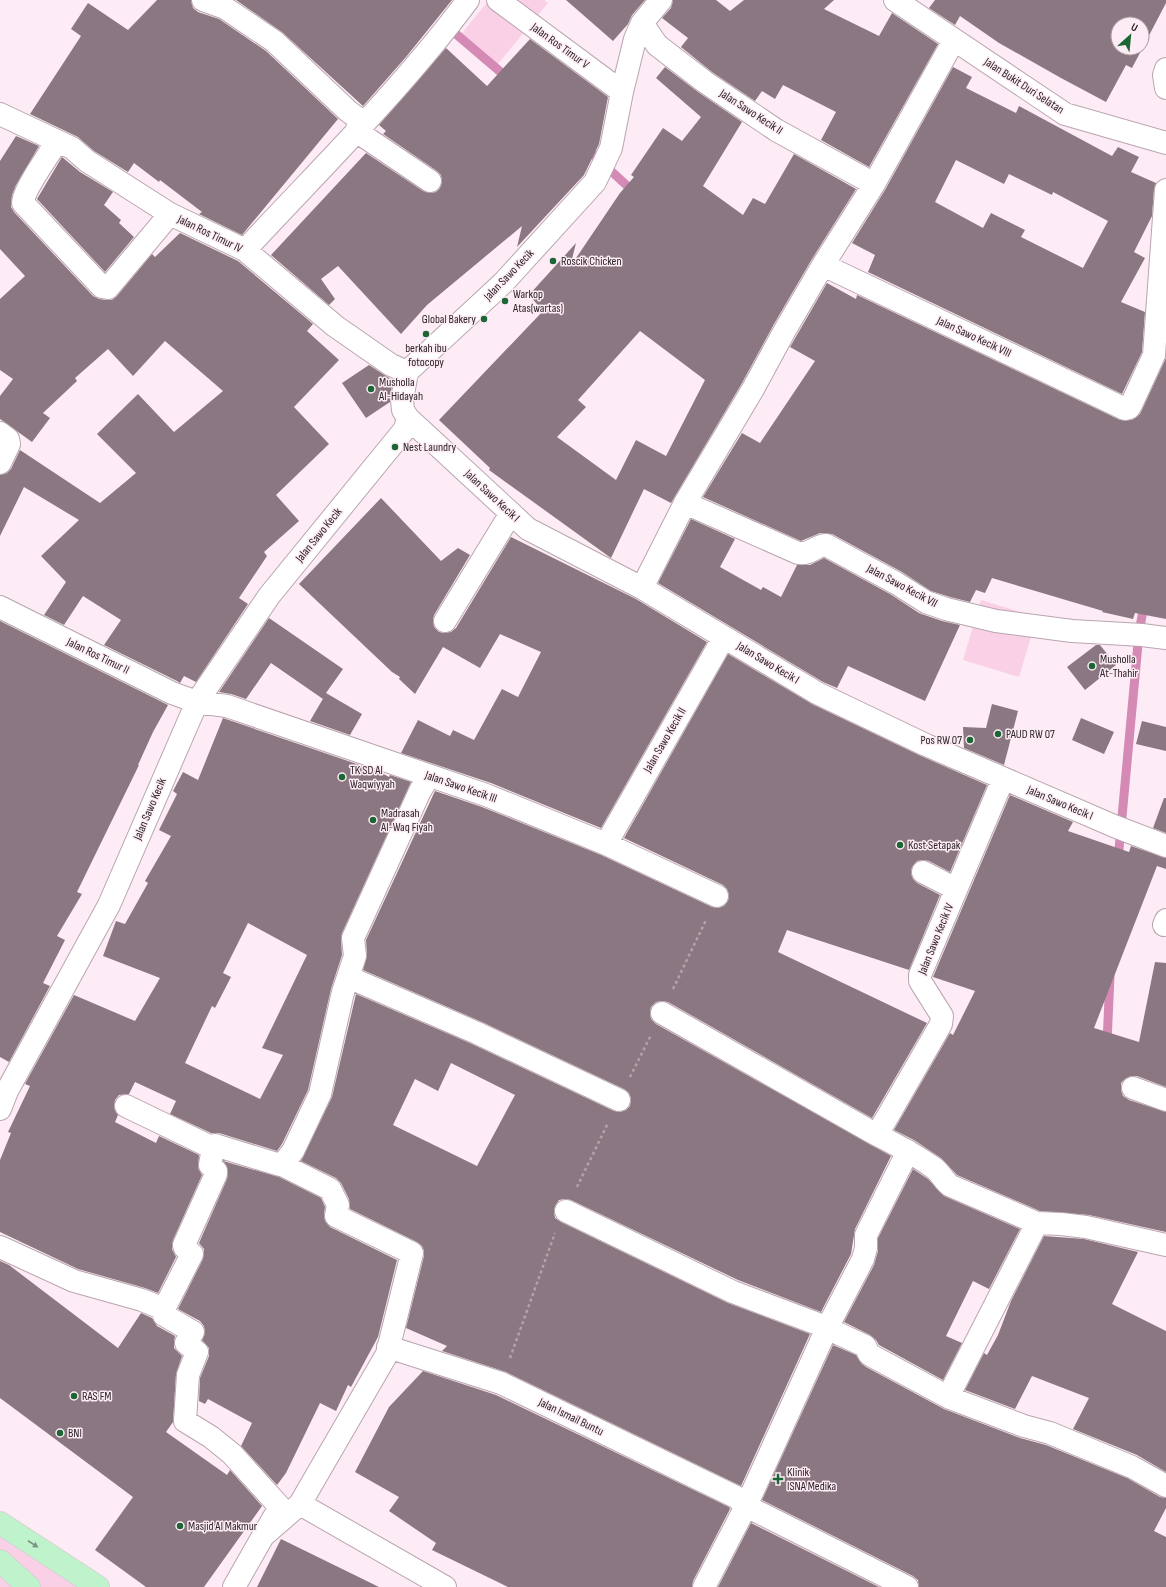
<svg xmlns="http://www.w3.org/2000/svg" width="1166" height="1587" viewBox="0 0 1166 1587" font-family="'Sofia Sans Condensed',sans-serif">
	<rect width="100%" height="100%" fill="#fdecf5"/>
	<path fill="#f9d0e6" d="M489,0H544L548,3L497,65L462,33Z
		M981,600L1037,617L1019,677L963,660Z
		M0,1523L98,1587H0Z"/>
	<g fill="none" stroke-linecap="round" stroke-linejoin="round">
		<path stroke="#d58ab5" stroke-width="9" d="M456,34L510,80
			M585,147L636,194
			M1118,860L1139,633L1144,604
			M1107,1043L1110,976"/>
	</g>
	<path fill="#8a7781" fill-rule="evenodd" d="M157,0H191L193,8L198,12L219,19L266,51L338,119L242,235L199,214L202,212L160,180L159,182L134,163L128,172L94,151L78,137L30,114L81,36L71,29L88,3L128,30Z
		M236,0H452L406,57L363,106L282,32Z
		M566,0H645L632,15L628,24L613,41Z
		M673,0H716L730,11L744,0H834L824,9L879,36L892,13L938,44L869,167L821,140L836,112L783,85L775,99L762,91L755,101L712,72L681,47L688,38L662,18L671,8Z
		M935,0H1166V3L1132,68L1126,65L1106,102L1061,78L999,43L960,16L955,25L929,8ZM1118,24H1142V48H1118Z
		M530,39L608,97L599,144L584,175L517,247L522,226L427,305L401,334L338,266L321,279L335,299L329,305L271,255L366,153L423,191L430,193L436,192L440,188L442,182L441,175L437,171L383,134L386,131L379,125L446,48L487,86Z
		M665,67L698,92L742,122L703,186L743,215L753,198L765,204L794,154L856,189L812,259L774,324L742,383L671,503L644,489L611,558L489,470L490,468L439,420L543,311L529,295L576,243L570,267L620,193L634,177L631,175L663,128L682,141L701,117L656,78ZM640,331L705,380L666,456L636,440L616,480L557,437L586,407L578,400Z
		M953,67L972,77L966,88L1016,113L1019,106L1112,156L1118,147L1139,157L1131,172L1156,183L1154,189L1152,216L1134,252L1145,258L1121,302L1145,312L1142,352L1122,394L868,272L875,255L852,243L885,190ZM956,160L1004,184L1009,174L1052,195L1053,192L1108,221L1083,268L1021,237L1025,230L991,213L983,228L935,202Z
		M16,136L39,146L16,185L12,195L11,207L14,212L93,296L99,299L106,300H112L117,296L152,254L155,257L180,233L238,261L313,324L307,331L339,360L294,407L329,444L276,495L299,521L264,552L267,556L239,598L248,604L196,682L184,676L180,683L177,681L104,645L121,620L83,596L64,625L44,615L66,582L41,556L79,520L24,487L0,536V475L7,473L11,469L20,450L100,503L136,473L97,434L138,394L174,432L223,391L165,341L133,376L108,349L75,378L77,381L43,413L50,418L32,442L0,419V396L13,379L0,370V299L25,276L0,249V161Z
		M62,157L80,172L113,192L104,205L121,220L119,223L134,237L105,272L37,199Z
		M827,283L856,299L857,295L1120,420H1132L1140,414L1166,358V619L1135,613L1133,619L1102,612L1103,611L992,578L985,593L976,590L970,602L950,597L931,591L902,572L832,534L820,533L801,541L703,497L742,433L760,443L815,361L790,347Z
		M369,365L389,378L392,383L390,402L366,418L342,383Z
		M381,498L441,561L458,548L470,555L434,615L433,620L434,627L439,632L444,633L451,632L456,628L511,537L636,599L707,642L601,828L491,783L401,753L418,720L450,736L453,730L474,740L502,689L518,697L541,652L500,634L480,668L443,647L415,694L399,679L400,677L392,672L299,584Z
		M691,519L735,539L720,567L761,590L763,587L781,597L797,565H810L824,558L890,594L919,613L942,621L960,625L925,701L848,666L837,688L823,682L658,583Z
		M269,618L343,669L326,693L362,714L350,735L310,721L324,697L323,699L271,663L246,699L231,694L219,692Z
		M0,621L168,705L153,732L138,765H139L77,892L82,894L57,936L65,940L43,983L50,986L9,1062L0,1057Z
		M1096,645H1100L1116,665L1085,690L1067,667Z
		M728,654L812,704L921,756L987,785L950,872L929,861L923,860L917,861L912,867L911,873L913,879L917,883L940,895L909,970L787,930L778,952L927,1023L872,1118L668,1002L662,1001L656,1002L651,1007L650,1013L651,1019L656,1024L891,1156L855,1229L851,1254L821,1312L738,1280L571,1200L565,1199L559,1200L555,1206L554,1212L555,1218L561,1222L728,1303L810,1334L741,1486L506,1372L442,1351L447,1346L406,1328L424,1256V1251L422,1246L417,1242L350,1209L349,1199L341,1183L336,1178L301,1161L332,1097L356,994L472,1044L614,1111L620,1112L626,1110L630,1106L631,1099L629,1093L624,1089L482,1022L363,970L367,955L366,940L435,791L482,807L601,855L712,907L718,908L724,906L728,901L729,895L727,889L723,885L624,838ZM451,1063L515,1095L477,1166L393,1125L415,1079L438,1091Z
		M992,704L1018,711L1004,765L964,748L963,727L986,728Z
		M223,718L380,772L389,777L390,775L411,782L342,933L341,939L342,955L331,989L308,1090L282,1144L277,1151L219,1133H211L170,1114L176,1101L135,1082L129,1094L119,1095L115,1100L114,1107L118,1115L115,1122L156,1143L159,1136L199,1155L198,1168L202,1175L173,1240L172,1249L176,1257L158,1293L145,1288L78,1269L0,1232V1160L11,1133L8,1132L30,1086L25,1084L26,1082L74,995L135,1021L160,978L103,956L116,921L125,924L148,883L145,881L171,836L159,830L177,794L173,791L183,772L198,780ZM248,923L307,955L262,1048L283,1055L260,1099L185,1063L212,1006L215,1008L231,977L223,973Z
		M1081,718L1114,732L1104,754L1072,740Z
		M1142,721L1166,727V751L1136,744Z
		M1010,795L1073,822L1068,831L1129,852L1131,846L1166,858V869L1157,866L1094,1028L1139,1042L1155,962L1166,963V1087L1137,1076H1131L1125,1079L1121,1083V1090L1123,1096L1129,1100L1166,1112V1232L1089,1215L1040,1211L957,1175L941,1158L914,1140L894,1130L950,1033L953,1035L975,991L933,977Z
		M1164,798H1166V833L1153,828Z
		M223,1161L279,1177L321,1198L325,1207L324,1214L325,1221L330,1227L397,1260L378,1337L351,1387L348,1385L336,1411L320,1403L286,1473L277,1485L241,1446L252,1423L208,1399L205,1404L199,1401L200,1378L209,1356V1348L202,1340L205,1332L204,1326L200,1321L178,1309L203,1259L204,1249L199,1243L227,1179L228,1170Z
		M913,1169L928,1179L944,1196L1020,1229L989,1289L973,1281L946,1336L962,1343L943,1380L879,1345L876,1340L870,1335L844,1322L874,1265L878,1251V1238Z
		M1044,1236L1084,1239L1138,1252L1112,1304L1166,1331V1472L1137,1455L1073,1429L1089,1398L1032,1376L1015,1409L965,1390L984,1353L987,1355L998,1335L1011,1301Z
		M0,1261L9,1265L118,1348L141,1313L152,1318L157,1326L175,1336L174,1342V1348L182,1356L176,1374L173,1422L166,1432L227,1475L230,1470L262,1506L204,1587H146L95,1550L133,1497L0,1398Z
		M833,1345L856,1355L862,1364L866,1367L944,1409L1020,1438L1046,1445L1127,1478L1160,1497L1166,1498V1508L1154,1531L1166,1537V1587H919L918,1580L913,1576L762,1500Z
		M423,1371L496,1395L729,1507L730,1509L693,1581L692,1587H508L432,1550L436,1543L389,1511L399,1497L355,1472L389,1407Z
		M751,1523L879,1587H718Z
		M281,1539L379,1587H257Z"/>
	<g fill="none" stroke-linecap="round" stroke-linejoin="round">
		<g stroke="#b9a5af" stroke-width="24">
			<path id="minor" d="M203,0L225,8L274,41L348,111L364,123
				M498,0L622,92
				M895,0L1065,114L1166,143
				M642,23L657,45L705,82L776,130L874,184
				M1166,69L1164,75L1166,88
				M0,114L72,148L87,161L170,214L245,250L335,326L391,365L407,372
				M356,131L430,181
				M57,142C49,154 23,191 23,203L102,287L108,288L170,214
				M245,250C321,168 402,89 468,0
				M823,265L1125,409L1129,408L1132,403L1154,355L1166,190
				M408,418L528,529L642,588L817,693L926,745L1114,826L1166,846
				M0,433L8,439L9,444L0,463
				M685,503L798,553C811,555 814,546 826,545L896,583L926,602L946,609L996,621L1072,631L1142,635L1166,638
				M642,588L685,503L753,389L785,330L823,265L874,184L954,40
				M0,607L172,693L197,702L227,706L486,795L606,844L717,896
				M445,621L511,513
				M606,844L724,637
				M923,872L956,889
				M1164,925L1166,920
				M348,977L477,1033L619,1100
				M662,1013L877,1135C897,1145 916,1155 934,1168C941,1173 944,1182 951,1186L1037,1223L1061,1224L1086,1227L1166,1245
				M1133,1088L1166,1100
				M126,1106L213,1148
				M0,1109L7,1091L109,905L197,702L269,596L405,429L408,418L403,410L402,400L407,372L504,282L595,182L611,148L622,92L635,39L642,23L661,0
				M877,1135L941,1024L942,1016L920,981V975L1003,779
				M282,1165L330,1189L338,1205L336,1216L412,1253L387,1354L300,1504
				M566,1211L733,1292L818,1324L865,1346L869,1354L872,1356L950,1398L1024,1426L1050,1433L1132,1467L1166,1486
				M0,1247L74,1281L142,1300L164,1309L192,1254L185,1248L184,1245L216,1174V1171L210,1165L213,1148L215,1145L218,1146L280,1165H282L293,1151L320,1094L343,992L355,956L353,938L420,791L429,776
				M164,1309V1315L193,1332L186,1343L197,1352L188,1375L185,1421L211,1437L232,1454L280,1507L263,1536
				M388,1347L501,1383L736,1497L746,1506L907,1587
				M948,1397L1037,1223
				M234,1587L263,1536L300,1504L445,1587
				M704,1587L746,1506L827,1328L863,1259L866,1248V1235L908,1151"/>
		</g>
		<g stroke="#d5d3d4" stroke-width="24">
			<path id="major" d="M0,1523L98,1587
				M0,1561L29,1587"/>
		</g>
		<path stroke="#b1a3aa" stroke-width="2.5" stroke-dasharray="3 3" stroke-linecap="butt" d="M673,989L706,920
			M630,1077L651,1035
			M577,1187L608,1123
			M510,1358L555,1233"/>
		<use href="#minor" stroke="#fff" stroke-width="22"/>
		<use href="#major" stroke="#bff3cb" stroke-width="22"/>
	</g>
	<defs><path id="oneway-solid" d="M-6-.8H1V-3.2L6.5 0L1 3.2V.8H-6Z"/></defs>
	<use fill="#7c9581" href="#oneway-solid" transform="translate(33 1544) rotate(33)"/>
	<g fill="#1b6634" stroke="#fdecf5" stroke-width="1.5">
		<circle cx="553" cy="261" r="4"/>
		<circle cx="505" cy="301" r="4"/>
		<circle cx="484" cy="319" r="4"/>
		<circle cx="426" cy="334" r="4"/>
		<circle cx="371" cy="389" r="4"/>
		<circle cx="395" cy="447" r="4"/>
		<circle cx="1092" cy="666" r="4"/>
		<circle cx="998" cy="734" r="4"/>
		<circle cx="970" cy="740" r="4"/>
		<circle cx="342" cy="777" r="4"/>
		<circle cx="373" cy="820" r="4"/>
		<circle cx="900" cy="845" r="4"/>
		<circle cx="74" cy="1396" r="4"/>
		<circle cx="60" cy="1433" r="4"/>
		<path d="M776 1473h4v4h4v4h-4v4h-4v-4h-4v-4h4z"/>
		<circle cx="180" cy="1526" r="4"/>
	</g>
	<g text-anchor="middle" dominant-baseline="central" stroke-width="3" stroke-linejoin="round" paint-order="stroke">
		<g font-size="12" fill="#2b2327" stroke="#fdecf5">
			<text transform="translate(560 46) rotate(36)">Jalan Ros Timur V</text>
			<text transform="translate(1024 86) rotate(33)">Jalan Bukit Duri Selatan</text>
			<text transform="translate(751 112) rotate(33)">Jalan Sawo Kecik II</text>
			<text transform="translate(210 234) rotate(26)">Jalan Ros Timur IV</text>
			<text transform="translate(509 275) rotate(-46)">Jalan Sawo Kecik</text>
			<text transform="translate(974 337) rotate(25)">Jalan Sawo Kecik VIII</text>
			<text transform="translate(492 496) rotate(43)">Jalan Sawo Kecik I</text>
			<text transform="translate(319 535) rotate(-51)">Jalan Sawo Kecik</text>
			<text transform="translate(902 586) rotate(28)">Jalan Sawo Kecik VII</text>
			<text transform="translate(98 656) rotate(26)">Jalan Ros Timur II</text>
			<text transform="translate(768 663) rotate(31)">Jalan Sawo Kecik I</text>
			<text transform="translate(665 740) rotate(-60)">Jalan Sawo Kecik II</text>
			<text transform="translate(461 787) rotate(19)">Jalan Sawo Kecik III</text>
			<text transform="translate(1060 803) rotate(23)">Jalan Sawo Kecik I</text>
			<text transform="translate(150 809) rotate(-67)">Jalan Sawo Kecik</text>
			<text transform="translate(936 939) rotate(-68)">Jalan Sawo Kecik IV</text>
			<text transform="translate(571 1417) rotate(26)">Jalan Ismail Buntu</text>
		</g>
		<g font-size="12" fill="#2b2327" stroke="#fdecf5" text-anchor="start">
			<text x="561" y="261">Roscik Chicken</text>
			<text x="513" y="294">Warkop<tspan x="513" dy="14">Atas(wartas)</tspan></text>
			<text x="476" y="319" text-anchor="end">Global Bakery</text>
			<text x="426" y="348" text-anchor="middle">berkah ibu<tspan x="426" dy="14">fotocopy</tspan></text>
			<text x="379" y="382">Musholla<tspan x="379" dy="14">Al-Hidayah</tspan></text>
			<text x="403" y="447">Nest Laundry</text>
			<text x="1100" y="659">Musholla<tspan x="1100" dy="14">At-Thahir</tspan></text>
			<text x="1006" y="734">PAUD RW 07</text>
			<text x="962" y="740" text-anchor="end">Pos RW 07</text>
			<text x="350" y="770">TK SD Al<tspan x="350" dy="14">Waqwiyyah</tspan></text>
			<text x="381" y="813">Madrasah<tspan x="381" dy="14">Al-Waq Fiyah</tspan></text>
			<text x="908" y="845">Kost Setapak</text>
			<text x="82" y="1396">RAS FM</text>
			<text x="68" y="1433">BNI</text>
			<text x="787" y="1472">Klinik<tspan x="787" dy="14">ISNA Medika</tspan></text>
			<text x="188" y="1526">Masjid Al Makmur</text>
		</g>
	</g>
	<g transform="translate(1130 36) rotate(27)"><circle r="19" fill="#fdecf5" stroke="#a99ca3"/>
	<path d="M0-3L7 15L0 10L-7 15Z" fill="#1b6634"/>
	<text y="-6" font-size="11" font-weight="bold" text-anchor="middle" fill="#2b2327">U</text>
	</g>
</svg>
